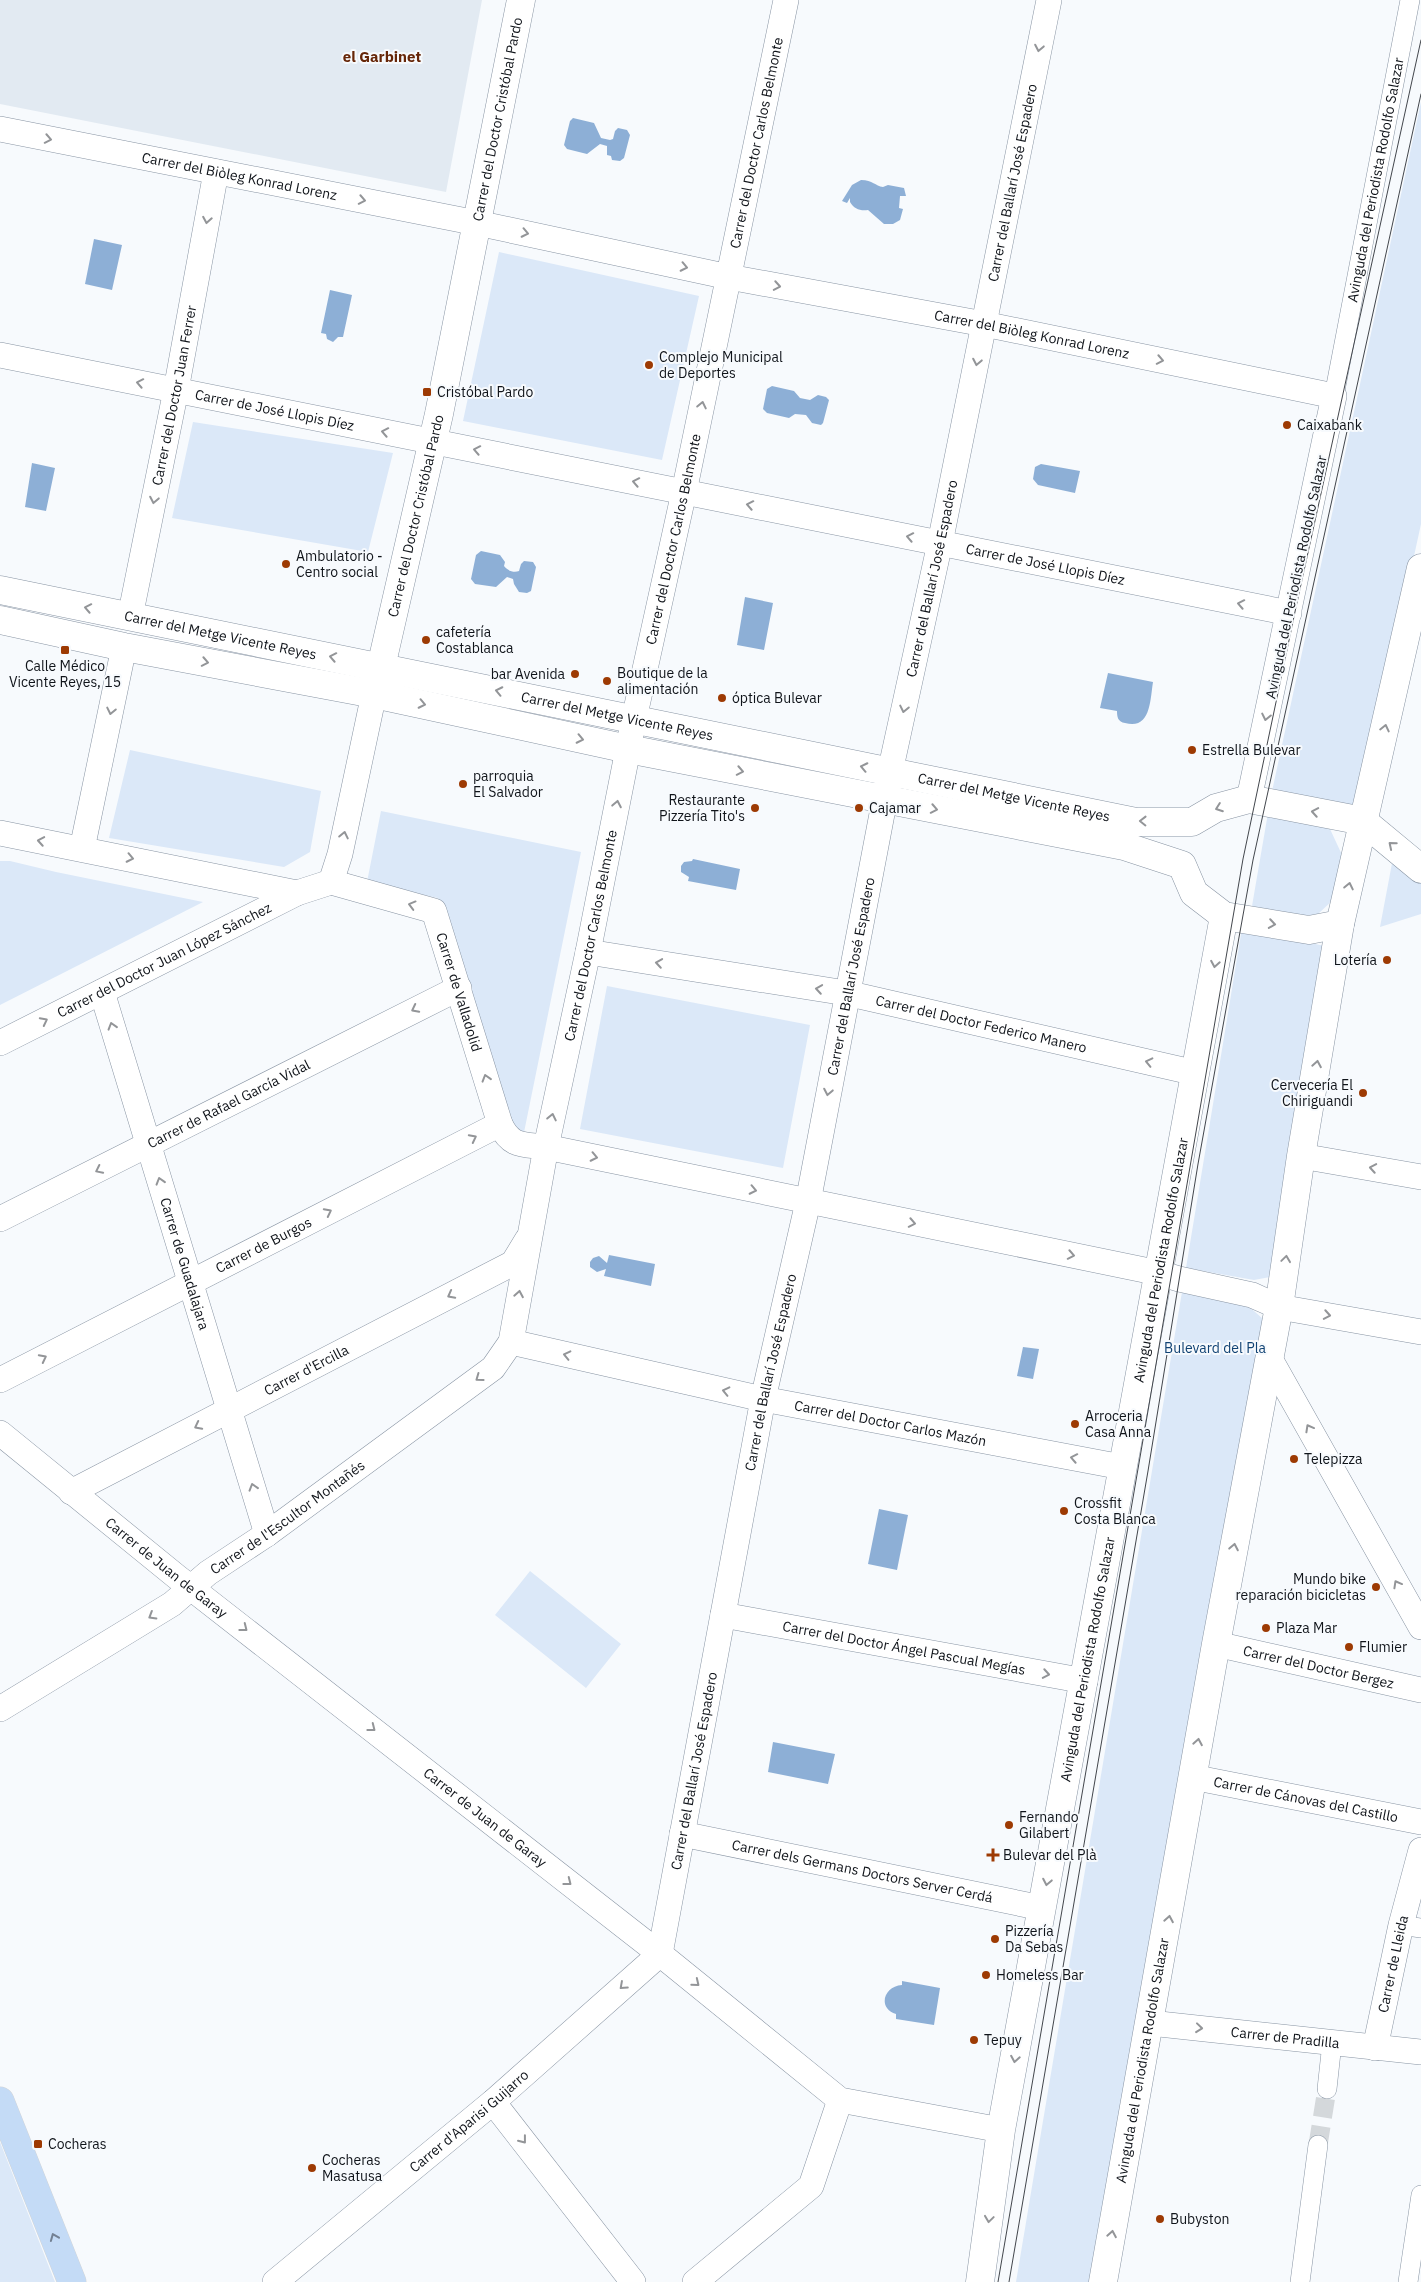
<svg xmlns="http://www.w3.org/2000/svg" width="1421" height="2282" viewBox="0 0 1421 2282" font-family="'IBM Plex Sans',sans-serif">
	<rect width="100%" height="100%" fill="#f7fafd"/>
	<path fill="#e2eaf2" d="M0,0H482L446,192L0,104Z"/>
	<path fill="#dbe8f8" d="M1421,102V524L1359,808L1271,796Z
		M499,252L699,296L662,460L463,421Z
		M193,422L393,453L368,552L172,518Z
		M130,750L321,791L310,852L284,867L109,838Z
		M381,811L581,852L519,1157L438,898L367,882Z
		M1268,813L1330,829L1343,857L1334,899L1318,914L1295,917L1252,906Z
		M1393,858L1421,881V914L1380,927Z
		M0,861H10L56,872L203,902L0,1005Z
		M1242,928L1329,947L1270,1277L1254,1280L1186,1268Z
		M607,986L810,1025L783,1168L580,1129Z
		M1182,1292L1246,1304L1263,1319L1092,2282H1016Z
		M530,1571L621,1644L586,1688L495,1615Z
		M0,2142L55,2282H0Z"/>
	<path fill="#8dafd6" d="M573,118L594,123L601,138L610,140L613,139L615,131L618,128L627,130L630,135L624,158L620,161L612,160L611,156L607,155V146L600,144L587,154L567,149L564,145L570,121Z
		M861,180C873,180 875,186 883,187L888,185L904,188L906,196H900L899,208L903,209L900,220L893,224H884L868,210C860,211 854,209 850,202V198L847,203L842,201L852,185Z
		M94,239L122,245L112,290L85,284Z
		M330,290L352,295L343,337H338L333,342L327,339L326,334L321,333Z
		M772,386L794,391L800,398L810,400L818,395L826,397L829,400L823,423L821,425L812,423L806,415L795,414L789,418L767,413L763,409L767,389Z
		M32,463L55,468L46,511L25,507Z
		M1041,464L1080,471L1075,493L1038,485L1033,479L1035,467Z
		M481,551L500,555L505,562L504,566C508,571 514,573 519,571L521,564L524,561L533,562L536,567L531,591L527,593L519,592L514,584L513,579L507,577L496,587L475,584L471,579L476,555Z
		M745,597L773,603L764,650L737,645Z
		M1108,673L1153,682C1150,700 1151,730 1125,723C1118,722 1117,717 1117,711L1100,708Z
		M693,859L740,869L736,890L688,881L689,877L681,872V866L684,862L692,861Z
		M609,1255L655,1264L651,1286L604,1276L606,1269L597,1272L590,1267V1262L593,1258L599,1256L607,1263Z
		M1023,1347L1039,1349L1033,1379L1017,1376Z
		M879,1509L908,1515L897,1570L868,1564Z
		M773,1742L835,1754L828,1784L768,1772Z
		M902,1981L940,1988L934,2025L896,2019V2014C877,2008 884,1986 902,1985Z"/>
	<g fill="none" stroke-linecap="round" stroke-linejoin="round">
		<path stroke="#d4d8db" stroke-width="19" stroke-dasharray="19 9" stroke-linecap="butt" d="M1318,2145L1327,2089"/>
		<g stroke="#8894a3" stroke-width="20">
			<g id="pedestrian">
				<path id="s1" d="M1334,396L1410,0"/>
				<path d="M1401,1925L1421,1928"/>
				<path d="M1327,2089L1332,2043"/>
				<path d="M1300,2282L1318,2145"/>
				<path d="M1408,2282L1421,2195"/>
			</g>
		</g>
		<g stroke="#8894a3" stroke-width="26">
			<g id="minor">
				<path id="s2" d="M0,129L477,223L729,277L984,324L1334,396L1249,799"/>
				<path id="s3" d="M0,355L1289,613"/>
				<path id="s4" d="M130,617L176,390L216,172"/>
				<path d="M0,833L297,893"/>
				<path d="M82,849L124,647"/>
				<path id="s5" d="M331,882L434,911L500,1124C511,1148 524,1144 546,1147L1159,1273L1179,1279L1252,1295L1279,1307L1421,1332"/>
				<path d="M331,882L340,854L378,675"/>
				<path id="s6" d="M588,952L846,993L1196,1073"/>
				<path id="s7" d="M102,992L267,1534"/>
				<path id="s8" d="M0,1043L297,893L331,882"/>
				<path d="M1301,1156L1421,1177"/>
				<path id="s9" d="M0,1219L459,988"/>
				<path id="s10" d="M511,1342L763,1399L1122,1467"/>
				<path d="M1270,1359L1421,1627"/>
				<path id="s11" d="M0,1380L500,1124"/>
				<path id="s12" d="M0,1433L177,1577L660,1954L840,2100L1001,2130"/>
				<path id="s13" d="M71,1492L513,1263L527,1240"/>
				<path id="s14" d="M723,1615L1085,1681"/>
				<path id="s15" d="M1216,1644L1421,1690"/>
				<path id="s16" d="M0,1709L172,1604L208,1573L267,1534L493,1368L511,1342L546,1147L588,952L634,719L684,492L786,0"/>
				<path id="s17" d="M1192,1777L1421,1822"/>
				<path id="s18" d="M682,1834L1042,1908"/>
				<path id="s19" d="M1150,2023L1421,2052"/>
				<path id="s20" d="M1375,2048L1401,1925L1421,1850"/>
				<path d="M493,2102L633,2282"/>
				<path id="s21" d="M275,2282L493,2102L660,1954L763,1399L808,1202L890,772L940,543L1049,0"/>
				<path d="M695,2282L811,2186L840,2100"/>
			</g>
		</g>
		<g stroke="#8894a3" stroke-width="29">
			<g id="tertiary">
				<path id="s22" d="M0,590L1136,822H1192L1216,808L1249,799L1363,821L1421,869"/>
				<path d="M0,620L124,647L374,694L628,749L1124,846L1182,865L1194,893L1224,916L1309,930L1340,924"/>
				<path id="s23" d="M381,667L439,414L521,0"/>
				<path id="s24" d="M980,2282L1001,2130L1224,916"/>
				<path id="s25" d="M1103,2282L1216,1644L1279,1307L1301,1156L1340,924L1421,568"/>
			</g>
		</g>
		<g stroke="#d4d5d6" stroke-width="29">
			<path id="primary" d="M0,2101L72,2282"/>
		</g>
		<use href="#pedestrian" stroke="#fff" stroke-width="19"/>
		<use href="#minor" stroke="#fff" stroke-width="25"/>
		<use href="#tertiary" stroke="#fff" stroke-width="28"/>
		<use href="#primary" stroke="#c4dbf6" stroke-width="28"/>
		<path stroke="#42464c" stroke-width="1" d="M998,2282L1243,859L1296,607L1421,40
			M1009,2282L1148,1471L1198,1164L1253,860L1421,94"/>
	</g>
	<defs><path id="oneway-chevron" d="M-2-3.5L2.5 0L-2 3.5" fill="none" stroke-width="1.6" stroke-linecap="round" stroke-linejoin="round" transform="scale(1.25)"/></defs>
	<g stroke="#939598">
		<use href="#oneway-chevron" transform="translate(1039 48) rotate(101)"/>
		<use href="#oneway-chevron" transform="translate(48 139) rotate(11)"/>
		<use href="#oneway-chevron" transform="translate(362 200) rotate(11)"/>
		<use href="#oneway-chevron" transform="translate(207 220) rotate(100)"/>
		<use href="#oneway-chevron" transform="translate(525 233) rotate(12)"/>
		<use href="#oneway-chevron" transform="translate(684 267) rotate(12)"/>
		<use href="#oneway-chevron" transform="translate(777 286) rotate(10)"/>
		<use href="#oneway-chevron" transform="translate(1160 360) rotate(11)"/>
		<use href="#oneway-chevron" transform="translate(977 362) rotate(101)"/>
		<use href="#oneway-chevron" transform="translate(140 383) rotate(-169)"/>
		<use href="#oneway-chevron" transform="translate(702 405) rotate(-78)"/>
		<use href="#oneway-chevron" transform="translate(385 432) rotate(-169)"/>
		<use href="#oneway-chevron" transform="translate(477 450) rotate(-169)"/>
		<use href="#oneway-chevron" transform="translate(636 482) rotate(-169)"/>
		<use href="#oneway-chevron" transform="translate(154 500) rotate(101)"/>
		<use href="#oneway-chevron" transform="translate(750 505) rotate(-169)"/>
		<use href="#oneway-chevron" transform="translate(910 537) rotate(-169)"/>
		<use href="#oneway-chevron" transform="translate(1241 604) rotate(-169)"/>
		<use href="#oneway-chevron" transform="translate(88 608) rotate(-169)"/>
		<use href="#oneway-chevron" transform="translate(333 657) rotate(-169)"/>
		<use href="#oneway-chevron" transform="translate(205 662) rotate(11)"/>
		<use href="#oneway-chevron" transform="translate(499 691) rotate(-168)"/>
		<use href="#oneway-chevron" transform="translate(422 704) rotate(12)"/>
		<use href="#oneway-chevron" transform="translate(904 709) rotate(102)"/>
		<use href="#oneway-chevron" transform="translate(111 711) rotate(102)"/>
		<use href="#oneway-chevron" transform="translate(1266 717) rotate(102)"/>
		<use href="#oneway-chevron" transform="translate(1385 728) rotate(-77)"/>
		<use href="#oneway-chevron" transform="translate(580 739) rotate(12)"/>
		<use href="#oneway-chevron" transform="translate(864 767) rotate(-168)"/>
		<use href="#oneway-chevron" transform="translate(740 771) rotate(11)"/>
		<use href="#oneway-chevron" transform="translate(617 804) rotate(-79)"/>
		<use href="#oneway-chevron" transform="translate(1219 808) rotate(160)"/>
		<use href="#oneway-chevron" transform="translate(934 809) rotate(11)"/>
		<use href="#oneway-chevron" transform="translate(1315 812) rotate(-170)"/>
		<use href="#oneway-chevron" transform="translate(1143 821) rotate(-179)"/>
		<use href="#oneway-chevron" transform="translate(344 835) rotate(-78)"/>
		<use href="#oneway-chevron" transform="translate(41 841) rotate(-170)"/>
		<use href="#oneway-chevron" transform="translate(1392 845) rotate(-140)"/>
		<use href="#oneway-chevron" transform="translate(130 858) rotate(12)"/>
		<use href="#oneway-chevron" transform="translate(1349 886) rotate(-78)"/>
		<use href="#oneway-chevron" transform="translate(412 905) rotate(-165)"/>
		<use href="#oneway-chevron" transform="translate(1272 924) rotate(9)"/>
		<use href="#oneway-chevron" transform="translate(659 963) rotate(-171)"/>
		<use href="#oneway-chevron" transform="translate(1215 964) rotate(100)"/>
		<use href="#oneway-chevron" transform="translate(819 989) rotate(-171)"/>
		<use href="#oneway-chevron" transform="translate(415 1009) rotate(153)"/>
		<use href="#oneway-chevron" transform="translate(44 1021) rotate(-27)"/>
		<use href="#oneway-chevron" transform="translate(112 1026) rotate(-107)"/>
		<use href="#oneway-chevron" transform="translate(1149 1062) rotate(-167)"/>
		<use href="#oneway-chevron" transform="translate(1317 1064) rotate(-80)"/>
		<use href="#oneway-chevron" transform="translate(486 1078) rotate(-107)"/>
		<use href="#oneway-chevron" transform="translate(828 1092) rotate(101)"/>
		<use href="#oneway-chevron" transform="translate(552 1117) rotate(-78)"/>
		<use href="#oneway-chevron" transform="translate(473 1138) rotate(-27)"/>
		<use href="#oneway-chevron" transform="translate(594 1157) rotate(12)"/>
		<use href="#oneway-chevron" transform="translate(1373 1168) rotate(-170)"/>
		<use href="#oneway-chevron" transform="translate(99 1170) rotate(154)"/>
		<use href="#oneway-chevron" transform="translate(160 1181) rotate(-107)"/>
		<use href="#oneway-chevron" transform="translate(753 1190) rotate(12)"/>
		<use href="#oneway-chevron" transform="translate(328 1212) rotate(-27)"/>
		<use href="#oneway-chevron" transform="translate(912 1223) rotate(11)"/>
		<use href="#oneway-chevron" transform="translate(1071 1255) rotate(11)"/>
		<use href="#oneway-chevron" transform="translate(1286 1259) rotate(-82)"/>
		<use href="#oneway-chevron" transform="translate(519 1294) rotate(-80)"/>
		<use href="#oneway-chevron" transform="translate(451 1295) rotate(152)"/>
		<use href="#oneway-chevron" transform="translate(1327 1315) rotate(10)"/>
		<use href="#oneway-chevron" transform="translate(567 1355) rotate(-167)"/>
		<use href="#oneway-chevron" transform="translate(43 1358) rotate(-27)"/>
		<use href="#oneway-chevron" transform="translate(479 1378) rotate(144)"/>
		<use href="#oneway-chevron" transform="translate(726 1391) rotate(-167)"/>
		<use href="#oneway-chevron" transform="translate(198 1426) rotate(153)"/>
		<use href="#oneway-chevron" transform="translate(1309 1428) rotate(-119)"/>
		<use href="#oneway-chevron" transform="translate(1074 1458) rotate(-169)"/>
		<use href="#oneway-chevron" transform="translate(253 1487) rotate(-107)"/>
		<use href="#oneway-chevron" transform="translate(1234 1547) rotate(-79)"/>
		<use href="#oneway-chevron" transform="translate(1397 1584) rotate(-119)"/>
		<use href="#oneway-chevron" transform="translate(152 1616) rotate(149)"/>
		<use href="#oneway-chevron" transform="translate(244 1628) rotate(38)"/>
		<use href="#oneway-chevron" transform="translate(1046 1674) rotate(10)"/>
		<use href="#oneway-chevron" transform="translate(372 1728) rotate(38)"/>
		<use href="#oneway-chevron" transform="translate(1198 1742) rotate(-80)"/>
		<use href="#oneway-chevron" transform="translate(568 1882) rotate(38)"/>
		<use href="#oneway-chevron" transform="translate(1047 1882) rotate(101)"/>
		<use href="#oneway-chevron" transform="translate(1169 1919) rotate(-80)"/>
		<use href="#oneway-chevron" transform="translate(696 1983) rotate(39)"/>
		<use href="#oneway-chevron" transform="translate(623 1986) rotate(138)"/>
		<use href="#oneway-chevron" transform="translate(1199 2028) rotate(6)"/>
		<use href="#oneway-chevron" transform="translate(1015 2059) rotate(100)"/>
		<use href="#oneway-chevron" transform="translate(523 2140) rotate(52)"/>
		<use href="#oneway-chevron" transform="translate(989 2219) rotate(98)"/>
		<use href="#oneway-chevron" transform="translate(1112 2234) rotate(-80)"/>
	</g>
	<use stroke="#738193" href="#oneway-chevron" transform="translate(54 2237) rotate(-112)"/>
	<g fill="#9d3a03" stroke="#f7fafd" stroke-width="2">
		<circle cx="649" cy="365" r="5"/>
		<rect x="422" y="387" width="10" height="10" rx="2.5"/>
		<circle cx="1287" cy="425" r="5"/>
		<circle cx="286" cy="564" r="5"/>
		<circle cx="426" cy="640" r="5"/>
		<rect x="60" y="645" width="10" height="10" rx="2.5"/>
		<circle cx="575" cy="674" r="5"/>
		<circle cx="607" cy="681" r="5"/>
		<circle cx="722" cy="698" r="5"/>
		<circle cx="1192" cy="750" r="5"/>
		<circle cx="463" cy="784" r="5"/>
		<circle cx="755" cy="808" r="5"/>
		<circle cx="859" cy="808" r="5"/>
		<circle cx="1387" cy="960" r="5"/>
		<circle cx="1363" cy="1093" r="5"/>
		<circle cx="1075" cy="1424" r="5"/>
		<circle cx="1294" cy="1459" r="5"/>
		<circle cx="1064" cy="1511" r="5"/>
		<circle cx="1376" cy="1587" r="5"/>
		<circle cx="1266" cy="1628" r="5"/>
		<circle cx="1349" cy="1647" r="5"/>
		<circle cx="1009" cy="1825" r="5"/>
		<path d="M990.5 1847.5h5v5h5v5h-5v5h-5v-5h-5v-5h5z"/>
		<circle cx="995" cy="1939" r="5"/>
		<circle cx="986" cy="1975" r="5"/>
		<circle cx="974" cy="2040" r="5"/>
		<rect x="33" y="2139" width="10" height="10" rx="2.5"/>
		<circle cx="312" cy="2168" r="5"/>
		<circle cx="1160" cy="2219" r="5"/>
	</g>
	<g text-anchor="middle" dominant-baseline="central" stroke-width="4" stroke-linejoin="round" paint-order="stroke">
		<g font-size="14" fill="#10141a" stroke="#f7fafd">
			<text stroke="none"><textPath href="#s23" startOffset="560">Carrer del Doctor Cristóbal Pardo</textPath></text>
			<text stroke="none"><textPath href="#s16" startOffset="1856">Carrer del Doctor Carlos Belmonte</textPath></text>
			<text stroke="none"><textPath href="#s2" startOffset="244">Carrer del Biòleg Konrad Lorenz</textPath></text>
			<text stroke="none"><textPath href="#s1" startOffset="220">Avinguda del Periodista Rodolfo Salazar</textPath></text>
			<text stroke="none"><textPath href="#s21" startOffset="2312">Carrer del Ballarí José Espadero</textPath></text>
			<text stroke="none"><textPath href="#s2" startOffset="1052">Carrer del Biòleg Konrad Lorenz</textPath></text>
			<text stroke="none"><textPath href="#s4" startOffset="226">Carrer del Doctor Juan Ferrer</textPath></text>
			<text stroke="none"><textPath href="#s3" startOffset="280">Carrer de José Llopis Díez</textPath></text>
			<text stroke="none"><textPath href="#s23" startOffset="155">Carrer del Doctor Cristóbal Pardo</textPath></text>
			<text stroke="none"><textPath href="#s16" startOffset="1451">Carrer del Doctor Carlos Belmonte</textPath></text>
			<text stroke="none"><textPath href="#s3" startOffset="1066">Carrer de José Llopis Díez</textPath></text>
			<text transform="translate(1296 577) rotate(-78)">Avinguda del Periodista Rodolfo Salazar</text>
			<text stroke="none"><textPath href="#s21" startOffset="1908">Carrer del Ballarí José Espadero</textPath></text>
			<text stroke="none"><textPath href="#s22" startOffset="225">Carrer del Metge Vicente Reyes</textPath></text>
			<text stroke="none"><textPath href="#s22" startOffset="630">Carrer del Metge Vicente Reyes</textPath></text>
			<text stroke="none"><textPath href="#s22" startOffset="1035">Carrer del Metge Vicente Reyes</textPath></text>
			<text stroke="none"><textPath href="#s16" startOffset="1046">Carrer del Doctor Carlos Belmonte</textPath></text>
			<text stroke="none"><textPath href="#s8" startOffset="184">Carrer del Doctor Juan López Sánchez</textPath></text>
			<text stroke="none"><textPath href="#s21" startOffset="1502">Carrer del Ballarí José Espadero</textPath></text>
			<text stroke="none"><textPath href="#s5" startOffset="192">Carrer de Valladolid</textPath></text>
			<text stroke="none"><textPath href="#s6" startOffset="400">Carrer del Doctor Federico Manero</textPath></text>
			<text stroke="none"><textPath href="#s9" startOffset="256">Carrer de Rafael García Vidal</textPath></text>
			<text stroke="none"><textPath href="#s11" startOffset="296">Carrer de Burgos</textPath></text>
			<text stroke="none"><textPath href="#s24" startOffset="1038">Avinguda del Periodista Rodolfo Salazar</textPath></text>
			<text stroke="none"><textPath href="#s7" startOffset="284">Carrer de Guadalajara</textPath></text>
			<text stroke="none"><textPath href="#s13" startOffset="265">Carrer d'Ercilla</textPath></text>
			<text stroke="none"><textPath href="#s21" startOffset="1098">Carrer del Ballarí José Espadero</textPath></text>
			<text stroke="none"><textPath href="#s10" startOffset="388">Carrer del Doctor Carlos Mazón</textPath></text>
			<text stroke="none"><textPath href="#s16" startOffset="346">Carrer de l'Escultor Montañés</textPath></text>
			<text stroke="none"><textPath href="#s12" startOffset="214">Carrer de Juan de Garay</textPath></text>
			<text stroke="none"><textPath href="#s14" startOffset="184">Carrer del Doctor Ángel Pascual Megías</textPath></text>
			<text stroke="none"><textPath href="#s24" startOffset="632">Avinguda del Periodista Rodolfo Salazar</textPath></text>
			<text stroke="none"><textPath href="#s15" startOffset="105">Carrer del Doctor Bergez</textPath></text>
			<text stroke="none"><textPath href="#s21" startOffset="692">Carrer del Ballarí José Espadero</textPath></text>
			<text stroke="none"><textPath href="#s17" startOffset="116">Carrer de Cánovas del Castillo</textPath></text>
			<text stroke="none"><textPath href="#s12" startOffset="619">Carrer de Juan de Garay</textPath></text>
			<text stroke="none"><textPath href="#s18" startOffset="184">Carrer dels Germans Doctors Server Cerdá</textPath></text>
			<text stroke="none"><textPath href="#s20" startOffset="86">Carrer de Lleida</textPath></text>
			<text stroke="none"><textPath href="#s19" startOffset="136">Carrer de Pradilla</textPath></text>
			<text stroke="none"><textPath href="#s25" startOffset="225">Avinguda del Periodista Rodolfo Salazar</textPath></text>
			<text stroke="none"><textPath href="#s21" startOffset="252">Carrer d'Aparisi Guijarro</textPath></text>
		</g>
		<g font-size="14" fill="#10141a" stroke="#f7fafd" text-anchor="start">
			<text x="659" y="357">Complejo Municipal<tspan x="659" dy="16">de Deportes</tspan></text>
			<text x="437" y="392">Cristóbal Pardo</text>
			<text x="1297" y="425">Caixabank</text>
			<text x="296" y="556">Ambulatorio -<tspan x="296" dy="16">Centro social</tspan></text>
			<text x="436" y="632">cafetería<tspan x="436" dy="16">Costablanca</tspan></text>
			<text x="65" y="666" text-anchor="middle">Calle Médico<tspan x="65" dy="16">Vicente Reyes, 15</tspan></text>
			<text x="617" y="673">Boutique de la<tspan x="617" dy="16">alimentación</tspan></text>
			<text x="565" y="674" text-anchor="end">bar Avenida</text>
			<text x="732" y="698">óptica Bulevar</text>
			<text x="1202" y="750">Estrella Bulevar</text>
			<text x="473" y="776">parroquia<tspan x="473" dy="16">El Salvador</tspan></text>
			<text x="745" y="800" text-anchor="end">Restaurante<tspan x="745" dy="16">Pizzería Tito's</tspan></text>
			<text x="869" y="808">Cajamar</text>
			<text x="1377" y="960" text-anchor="end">Lotería</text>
			<text x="1353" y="1085" text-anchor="end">Cervecería El<tspan x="1353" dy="16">Chiriguandi</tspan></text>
			<text x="1085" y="1416">Arroceria<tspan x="1085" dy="16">Casa Anna</tspan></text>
			<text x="1304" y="1459">Telepizza</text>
			<text x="1074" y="1503">Crossfit<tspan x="1074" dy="16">Costa Blanca</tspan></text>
			<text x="1366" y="1579" text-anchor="end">Mundo bike<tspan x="1366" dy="16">reparación bicicletas</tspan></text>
			<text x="1276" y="1628">Plaza Mar</text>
			<text x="1359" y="1647">Flumier</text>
			<text x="1019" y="1817">Fernando<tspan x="1019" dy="16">Gilabert</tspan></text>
			<text x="1003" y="1855">Bulevar del Plà</text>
			<text x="1005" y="1931">Pizzería<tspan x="1005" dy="16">Da Sebas</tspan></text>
			<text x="996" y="1975">Homeless Bar</text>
			<text x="984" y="2040">Tepuy</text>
			<text x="48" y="2144">Cocheras</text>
			<text x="322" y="2160">Cocheras<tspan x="322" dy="16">Masatusa</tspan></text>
			<text x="1170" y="2219">Bubyston</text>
		</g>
		<g font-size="14" fill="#104273" stroke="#f7fafd">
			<text x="1215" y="1348">Bulevard del Pla</text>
		</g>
		<g font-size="15" font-weight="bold" fill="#662608" stroke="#f7fafd">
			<text x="382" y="56">el Garbinet</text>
		</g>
	</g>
</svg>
